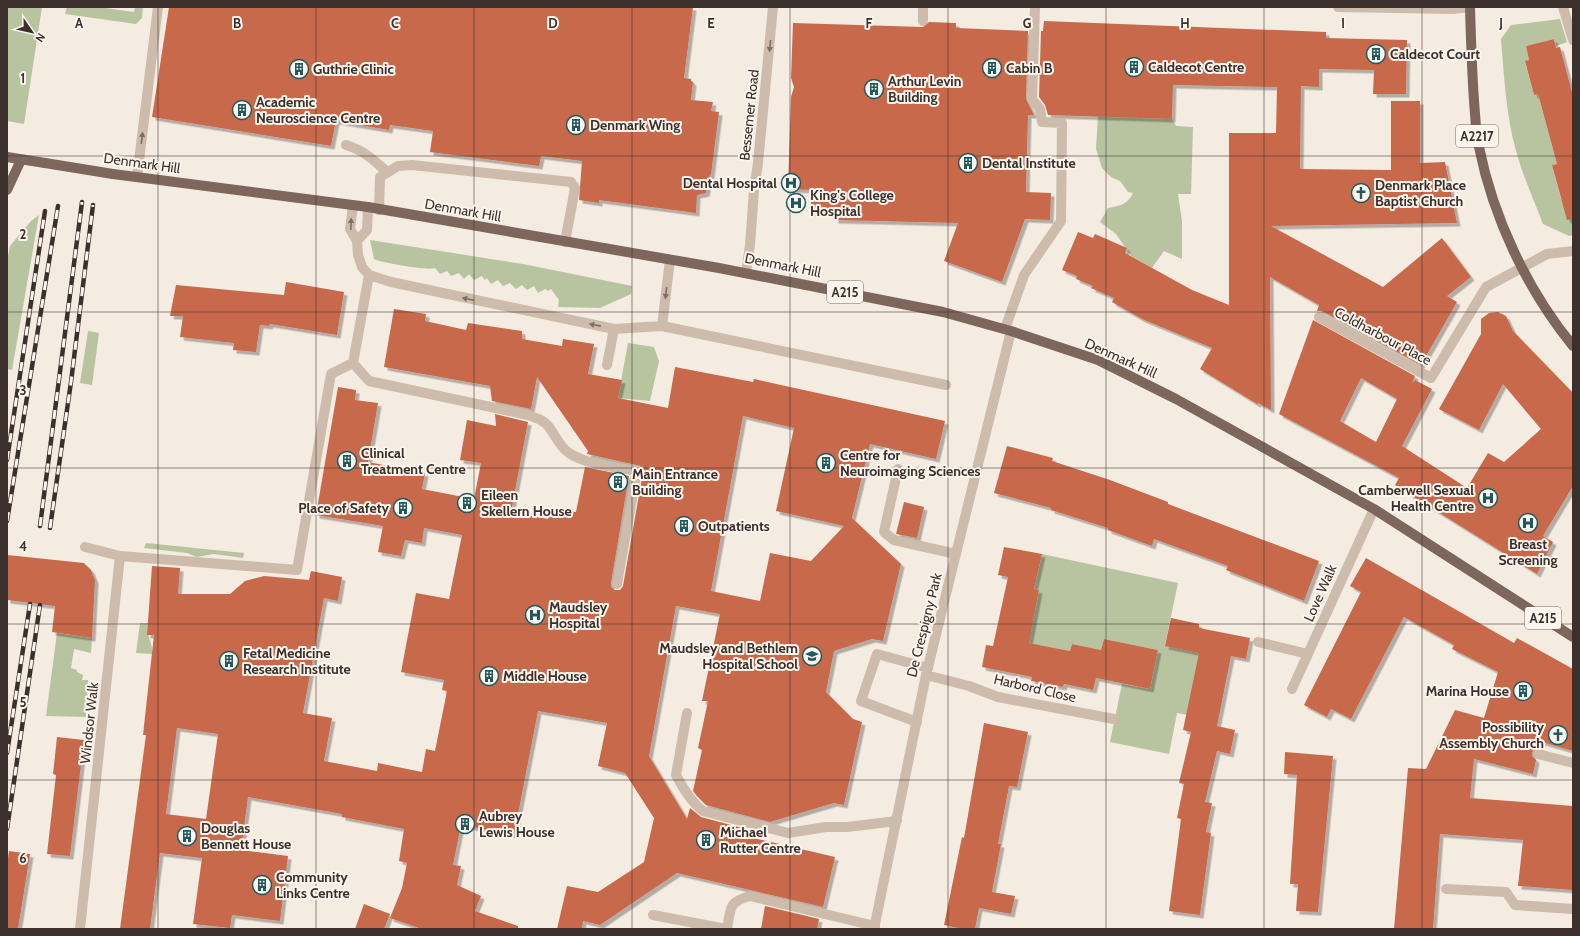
<svg xmlns="http://www.w3.org/2000/svg" width="1580" height="936" viewBox="0 0 1580 936" font-family="Cabin,sans-serif">
	<defs>
		<filter id="shadow"><feDropShadow dx="3.5" dy="3.5" stdDeviation="0" flood-color="#0004"/></filter>
	</defs>
	<rect width="100%" height="100%" fill="#f4ebe1"/>
	<path fill="#b8c4a0" d="M7,7H42L24,124L7,121Z
		M67,7H98L134,12L135,7H143L142,18L136,24L65,14Z
		M1560,19L1567,42L1556,46L1554,39L1526,46L1529,60L1525,62L1534,95L1538,94L1557,164L1552,165L1561,199L1573,211V235L1569,236L1543,224C1534,200 1523,176 1516,151C1506,115 1504,76 1501,39L1511,25Z
		M1098,116L1172,119L1176,126L1193,127L1191,194H1178L1182,221V259L1164,251L1152,268L1131,256L1116,234L1100,222L1108,208C1120,206 1128,204 1133,193L1128,192L1120,181L1111,177L1102,168L1096,149Z
		M39,215L12,370L7,369V262L10,246L31,221Z
		M370,240L523,264L632,286L631,294L600,308L558,307L559,300L551,289L548,291L545,289L538,293L534,286L527,290L522,285L516,289L510,283L503,286L498,280L491,284L487,278L485,280L482,276L474,280L469,274L464,279L459,273L451,276L447,271L440,274L435,268C428,271 383,263 374,259Z
		M88,331L99,333L92,385L80,383Z
		M628,343L654,347L659,361L650,401L618,398Z
		M146,543L244,553L243,558L214,554L197,557L187,553L144,548Z
		M1042,554L1178,583L1165,645L1200,650L1188,715L1177,713L1169,754L1110,742L1122,684L1150,689L1158,650L1104,639L1101,650L1072,644L1070,651L1039,645L1026,654L1039,591L1034,589Z
		M140,623H148C146,638 153,641 152,654L136,653Z
		M57,633L92,638L91,653L74,649L71,668L77,670V672L83,675L82,680H88L86,717L46,716Z"/>
	<path fill="#c8694b" fill-rule="evenodd" filter="url(#shadow)" d="M169,7H693L684,78L691,79V81L693,82L691,100L713,102L711,111L719,112L711,175H710L706,193L697,195L696,213L599,200V203L579,200L582,161L541,156L539,166L430,152L433,131L390,125L389,130L336,121L331,146L152,117Z
		M1044,21L1326,32V38L1407,40L1406,94H1373L1374,70L1319,69V87L1301,86L1300,169L1391,170V101H1420V163L1445,162L1457,223L1271,226L1383,287L1442,238L1471,277L1447,296L1457,302L1421,365L1322,311H1317L1319,305L1270,277L1271,410L1258,403L1257,404L1200,369L1212,348L1142,319L1112,302L1114,298L1091,288L1093,286L1076,279L1077,276L1062,270L1078,232L1093,238L1095,234L1127,248L1125,253L1192,290L1229,305V133H1276L1277,87L1173,85L1172,119L1048,115L1045,105L1039,97L1041,31H1043Z
		M929,22L956,23V28L1028,31L1026,99L1034,115H1028L1026,192L1051,193L1050,220L1025,219L1002,282L944,261L958,223L835,220V213H811V190L788,189L791,97L794,87L791,78L793,23L923,27Z
		M1554,39L1556,48L1560,47L1573,96V219L1567,220L1552,165L1557,164L1538,94L1534,95L1525,61L1529,60L1526,46Z
		M286,282L344,292L337,335L270,324L269,326L260,325L256,352L233,350L234,343L180,337L183,316H170L176,285L284,295Z
		M394,309L426,314L425,321L466,330L468,323L522,331V339L562,346L563,339L594,344L588,374L622,380L618,398L668,408L675,367L753,382L754,379L945,421L936,459L870,444L852,518L901,564L883,641L872,639L834,651L826,692L853,719L862,722L844,805L834,803L770,822L706,805L696,795L693,791L702,750L698,748L708,701H702L720,614L676,606L649,756L687,819L690,808L701,817L746,829L732,833L835,857L823,907L677,873L600,925L583,921L582,929H557L567,886L598,892L644,862L654,818L625,773L598,766L607,723L538,711L514,835L461,825L453,865L461,866L457,885L481,896L475,911L518,926V929H422L390,918L402,888L407,863L399,861L404,829L342,817V814L248,797L241,850L288,856L280,921L232,915L230,928L193,924L202,858L160,853L150,929H120L146,735H143L154,635H147L152,566L180,568L178,594H230L245,581L264,576L309,580L311,571L342,577L338,601L324,598L303,713L332,718L324,761L377,771L378,763L422,772L426,749L435,751L447,691L442,690L444,680L401,672L416,593L449,599L462,535L424,528L422,543L405,540L401,556L378,552L383,526L316,515L338,387L356,390L355,400L378,403L368,462L425,473L422,489L474,499L481,463L460,460L467,420L496,426L495,414L528,422L511,512L548,519L550,508L576,512L585,467L629,476L611,583V587L615,590H620L623,586L643,472L641,466L587,454L588,451L537,377L531,409L492,401L490,386L384,367ZM743,416L794,428L776,511L844,526L811,561L770,553L760,601L711,591ZM177,728L218,734L206,819L166,814Z
		M1498,312L1506,316L1513,331L1573,393V486L1543,536L1553,542L1537,574L1395,485L1399,478L1279,414L1313,320L1415,376L1412,383L1415,380L1432,389L1402,446L1467,488L1488,453L1504,462L1541,429L1503,384L1479,430L1439,409L1481,334V319L1489,313ZM1361,378L1397,399L1376,442L1340,421Z
		M1007,446L1053,458L1052,461L1110,480L1168,502V504L1319,561L1304,601L1226,570L1228,566L1154,539L1152,546L1108,530V528L1051,510V508L994,493Z
		M904,502L924,507L917,538L896,534Z
		M1004,547L1042,554L1034,589L1039,590L1029,643L1070,651L1072,644L1101,650L1104,639L1158,650L1150,689L1096,678L1093,690L1064,684L1063,687L1031,681L1032,677L982,667L986,645L993,646L1008,577L998,575Z
		M7,555L84,563L91,570L95,580L92,638L52,632L55,606L7,600Z
		M1366,558L1514,643L1517,638L1573,669V751L1542,742L1540,748H1536L1532,752V756L1536,760L1533,774L1474,759L1470,798L1573,806V890L1518,886L1523,840L1440,834L1433,929H1394L1408,768L1426,769L1455,710L1484,718L1498,672L1452,649L1454,645L1404,617L1351,719L1331,709L1327,717L1304,705L1361,592L1350,586Z
		M1171,618L1199,624V628L1250,638L1246,659L1231,656L1217,726L1235,730L1230,754L1217,751L1205,802L1212,803L1206,832L1211,833L1200,915L1169,911L1181,819L1177,818L1184,784L1179,783L1191,732L1183,730L1199,653L1165,646Z
		M984,723L1028,732L1017,787L1009,786L998,844H1001L992,892L1015,896L1011,914L979,908L975,929H963L944,925L962,837L964,838Z
		M57,737L84,740L70,856L47,854L56,775L53,774Z
		M1285,752L1333,756L1318,912L1296,911L1298,884H1290L1297,775L1284,774Z
		M9,851L30,854L18,929H7V865Z
		M364,904L390,914L384,929H355Z
		M765,906L819,919L817,929H761Z"/>
	<g fill="none" stroke-linecap="round" stroke-linejoin="round">
		<path stroke="#cdbbac" stroke-width="10" d="M1563,7L1573,40
			M923,21V7
			M346,145C363,150 374,160 387,172
			M137,177L158,7
			M754,190L758,163L773,7
			M353,206L350,229L357,241L358,255L362,267L369,275L391,282L614,329L662,326L946,385
			M379,210L380,177L398,166L412,165L571,182L575,188L565,242
			M357,241L367,230L368,207
			M1319,317L1431,378L1486,287L1523,267
			M662,326L670,260
			M1005,329L1024,275L1061,221L1062,123L1042,122L1040,109L1032,99L1035,7
			M353,363L369,381L524,414C533,417 543,419 549,427C556,436 559,446 569,453C587,465 617,467 637,471L617,584
			M607,365L614,329
			M898,469L884,532L894,540L956,554
			M120,556L297,570L331,374L353,363L369,275
			M926,675L969,686L998,697L1114,719
			M687,713L676,775C683,788 691,802 703,811L788,833L826,827H847L897,821
			M917,722L861,701L877,654L928,668
			M1538,754L1573,763
			M653,915L726,929
			M727,929C731,908 728,902 750,896L875,926"/>
		<path stroke="#cdbbac" stroke-width="10" d="M1338,7L1453,9L1470,7
			M1523,267L1547,254L1573,251
			M746,273L750,245L754,190
			M1258,642L1308,654
			M1292,689L1374,509
			M1446,889L1506,892L1515,905L1573,909
			M80,929L120,556L85,547
			M874,929L926,675L1011,331"/>
		<path stroke="#7d675c" stroke-width="10" d="M1470,7C1471,43 1472,78 1475,114C1476,125 1476,136 1479,147C1493,217 1527,290 1573,346
			M7,157L45,163
			M113,174L368,207L719,268L943,312L1011,331L1098,360L1176,399L1374,509L1573,637
			M7,190L21,160"/>
		<g stroke="#3b302b" stroke-width="4.5">
			<path id="rail" d="M7,460L45,211
				M7,521L58,206
				M40,526L82,202
				M50,528L71,382L93,205
				M7,753L30,604
				M7,829L40,605"/>
		</g>
		<use href="#rail" stroke="#fbf5ee" stroke-width="3" stroke-dasharray="9" stroke-linecap="butt"/>
		<path stroke="#7d675c" stroke-width="10" d="M45,163L113,174"/>
	</g>
	<defs><path id="oneway-solid" d="M-6-.8H1V-3.2L6.5 0L1 3.2V.8H-6Z"/></defs>
	<g fill="#7d6f65">
		<use href="#oneway-solid" transform="translate(770 46) rotate(95)"/>
		<use href="#oneway-solid" transform="translate(142 138) rotate(-83)"/>
		<use href="#oneway-solid" transform="translate(351 224) rotate(-88)"/>
		<use href="#oneway-solid" transform="translate(666 293) rotate(97)"/>
		<use href="#oneway-solid" transform="translate(468 299) rotate(-168)"/>
		<use href="#oneway-solid" transform="translate(595 325) rotate(-169)"/>
	</g>
	<path fill="none" stroke="#3b302b" stroke-width="1" stroke-opacity="0.55" d="M158,7V929M316,7V929M474,7V929M632,7V929M790,7V929M948,7V929M1106,7V929M1264,7V929M1422,7V929M7,156H1573M7,312H1573M7,468H1573M7,624H1573M7,780H1573"/>
	<defs>
		<g id="building-ring" transform="scale(1)"><circle r="9.5" fill="#fbf5ee" stroke="#1f5a5e" stroke-width="1.5"/><path d="M-4-6H4V6H1V3H-1V6H-4ZM-2.5-4.3h1.7v1.8h-1.7ZM.8-4.3h1.7v1.8H.8ZM-2.5-1h1.7V.8h-1.7ZM.8-1h1.7V.8H.8Z" fill="#1f5a5e"/></g>
		<g id="hospital-ring" transform="scale(1)"><circle r="9.5" fill="#fbf5ee" stroke="#1f5a5e" stroke-width="1.5"/><path d="M-5-5h3v3.5h4V-5h3V5h-3V1.5h-4V5h-3Z" fill="#1f5a5e"/></g>
		<g id="church-ring" transform="scale(1)"><circle r="9.5" fill="#fbf5ee" stroke="#1f5a5e" stroke-width="1.5"/><path d="M-1.2-6h2.4v3.5h3.3v2.4h-3.3V6h-2.4V-.1h-3.3v-2.4h3.3Z" fill="#1f5a5e"/></g>
		<g id="school-ring" transform="scale(1)"><circle r="9.5" fill="#fbf5ee" stroke="#1f5a5e" stroke-width="1.5"/><path d="M0-5L7-2L0 1L-7-2ZM-4 1L0 2.5L4 1V4Q0 6-4 4Z" fill="#1f5a5e"/></g>
	</defs>
	<g fill-rule="evenodd">
		<use href="#building-ring" x="1376" y="54"/>
		<use href="#building-ring" x="1134" y="67"/>
		<use href="#building-ring" x="992" y="68"/>
		<use href="#building-ring" x="299" y="69"/>
		<use href="#building-ring" x="874" y="89"/>
		<use href="#building-ring" x="242" y="110"/>
		<use href="#building-ring" x="576" y="125"/>
		<use href="#building-ring" x="968" y="163"/>
		<use href="#hospital-ring" x="791" y="183"/>
		<use href="#church-ring" x="1361" y="193"/>
		<use href="#hospital-ring" x="796" y="203"/>
		<use href="#building-ring" x="347" y="461"/>
		<use href="#building-ring" x="826" y="463"/>
		<use href="#building-ring" x="618" y="482"/>
		<use href="#hospital-ring" x="1488" y="498"/>
		<use href="#building-ring" x="467" y="503"/>
		<use href="#building-ring" x="403" y="508"/>
		<use href="#hospital-ring" x="1528" y="523"/>
		<use href="#building-ring" x="684" y="526"/>
		<use href="#hospital-ring" x="535" y="615"/>
		<use href="#school-ring" x="812" y="656"/>
		<use href="#building-ring" x="229" y="661"/>
		<use href="#building-ring" x="489" y="676"/>
		<use href="#building-ring" x="1523" y="691"/>
		<use href="#church-ring" x="1558" y="735"/>
		<use href="#building-ring" x="465" y="824"/>
		<use href="#building-ring" x="187" y="836"/>
		<use href="#building-ring" x="706" y="840"/>
		<use href="#building-ring" x="262" y="885"/>
	</g>
	<g text-anchor="middle" dominant-baseline="central" stroke-width="4" stroke-linejoin="round" paint-order="stroke">
		<g fill="#fbf5ee" stroke="#756b66" stroke-width="1">
			<rect x="1456" y="125" width="42" height="22" rx="3"/>
			<rect x="827" y="281" width="36" height="22" rx="3"/>
			<rect x="1525" y="607" width="36" height="22" rx="3"/>
		</g>
		<g font-size="13" font-weight="bold" fill="#3b302b">
			<text x="1477" y="136">A2217</text>
			<text x="845" y="292">A215</text>
			<text x="1543" y="618">A215</text>
		</g>
		<g font-size="14" font-weight="bold" fill="#3b302b" stroke="#fbf5ee" text-anchor="start">
			<text x="1390" y="54">Caldecot Court</text>
			<text x="1148" y="67">Caldecot Centre</text>
			<text x="1006" y="68">Cabin B</text>
			<text x="313" y="69">Guthrie Clinic</text>
			<text x="888" y="81">Arthur Levin<tspan x="888" dy="16">Building</tspan></text>
			<text x="256" y="102">Academic<tspan x="256" dy="16">Neuroscience Centre</tspan></text>
			<text x="590" y="125">Denmark Wing</text>
			<text x="982" y="163">Dental Institute</text>
			<text x="777" y="183" text-anchor="end">Dental Hospital</text>
			<text x="1375" y="185">Denmark Place<tspan x="1375" dy="16">Baptist Church</tspan></text>
			<text x="810" y="195">King's College<tspan x="810" dy="16">Hospital</tspan></text>
			<text x="361" y="453">Clinical<tspan x="361" dy="16">Treatment Centre</tspan></text>
			<text x="840" y="455">Centre for<tspan x="840" dy="16">Neuroimaging Sciences</tspan></text>
			<text x="632" y="474">Main Entrance<tspan x="632" dy="16">Building</tspan></text>
			<text x="1474" y="490" text-anchor="end">Camberwell Sexual<tspan x="1474" dy="16">Health Centre</tspan></text>
			<text x="481" y="495">Eileen<tspan x="481" dy="16">Skellern House</tspan></text>
			<text x="389" y="508" text-anchor="end">Place of Safety</text>
			<text x="698" y="526">Outpatients</text>
			<text x="1528" y="544" text-anchor="middle">Breast<tspan x="1528" dy="16">Screening</tspan></text>
			<text x="549" y="607">Maudsley<tspan x="549" dy="16">Hospital</tspan></text>
			<text x="798" y="648" text-anchor="end">Maudsley and Bethlem<tspan x="798" dy="16">Hospital School</tspan></text>
			<text x="243" y="653">Fetal Medicine<tspan x="243" dy="16">Research Institute</tspan></text>
			<text x="503" y="676">Middle House</text>
			<text x="1509" y="691" text-anchor="end">Marina House</text>
			<text x="1544" y="727" text-anchor="end">Possibility<tspan x="1544" dy="16">Assembly Church</tspan></text>
			<text x="479" y="816">Aubrey<tspan x="479" dy="16">Lewis House</tspan></text>
			<text x="201" y="828">Douglas<tspan x="201" dy="16">Bennett House</tspan></text>
			<text x="720" y="832">Michael<tspan x="720" dy="16">Rutter Centre</tspan></text>
			<text x="276" y="877">Community<tspan x="276" dy="16">Links Centre</tspan></text>
		</g>
		<g font-size="14" fill="#3b302b" stroke="#fbf5ee">
			<text transform="translate(749 115) rotate(-84)">Bessemer Road</text>
			<text transform="translate(142 163) rotate(8)">Denmark Hill</text>
			<text transform="translate(463 210) rotate(10)">Denmark Hill</text>
			<text transform="translate(783 265) rotate(11)">Denmark Hill</text>
			<text transform="translate(1383 336) rotate(28)">Coldharbour Place</text>
			<text transform="translate(1121 358) rotate(24)">Denmark Hill</text>
			<text transform="translate(1320 593) rotate(-66)">Love Walk</text>
			<text transform="translate(924 625) rotate(-76)">De Crespigny Park</text>
			<text transform="translate(1035 688) rotate(13)">Harbord Close</text>
			<text transform="translate(89 723) rotate(-84)">Windsor Walk</text>
		</g>
	</g>
	<g font-size="13" text-anchor="middle" font-weight="bold" fill="#3b302b" stroke="#fbf5ee" stroke-width="4" stroke-linejoin="round" paint-order="stroke">
		<text x="79" y="28">A</text>
		<text x="237" y="28">B</text>
		<text x="395" y="28">C</text>
		<text x="553" y="28">D</text>
		<text x="711" y="28">E</text>
		<text x="869" y="28">F</text>
		<text x="1027" y="28">G</text>
		<text x="1185" y="28">H</text>
		<text x="1343" y="28">I</text>
		<text x="1501" y="28">J</text>
		<text x="23" y="83">1</text>
		<text x="23" y="239">2</text>
		<text x="23" y="395">3</text>
		<text x="23" y="551">4</text>
		<text x="23" y="707">5</text>
		<text x="23" y="863">6</text>
	</g>
	<rect width="1580" height="936" fill="none" stroke="#3b302b" stroke-width="16"/>
	<g transform="translate(32 32) rotate(124)" stroke="#fbf5ee" stroke-width="3" paint-order="stroke">
	<path d="M0-3L7 15L0 10L-7 15Z" fill="#3b302b"/>
	<text y="-6" font-size="11" font-weight="bold" text-anchor="middle" fill="#3b302b">N</text>
	</g>
</svg>
